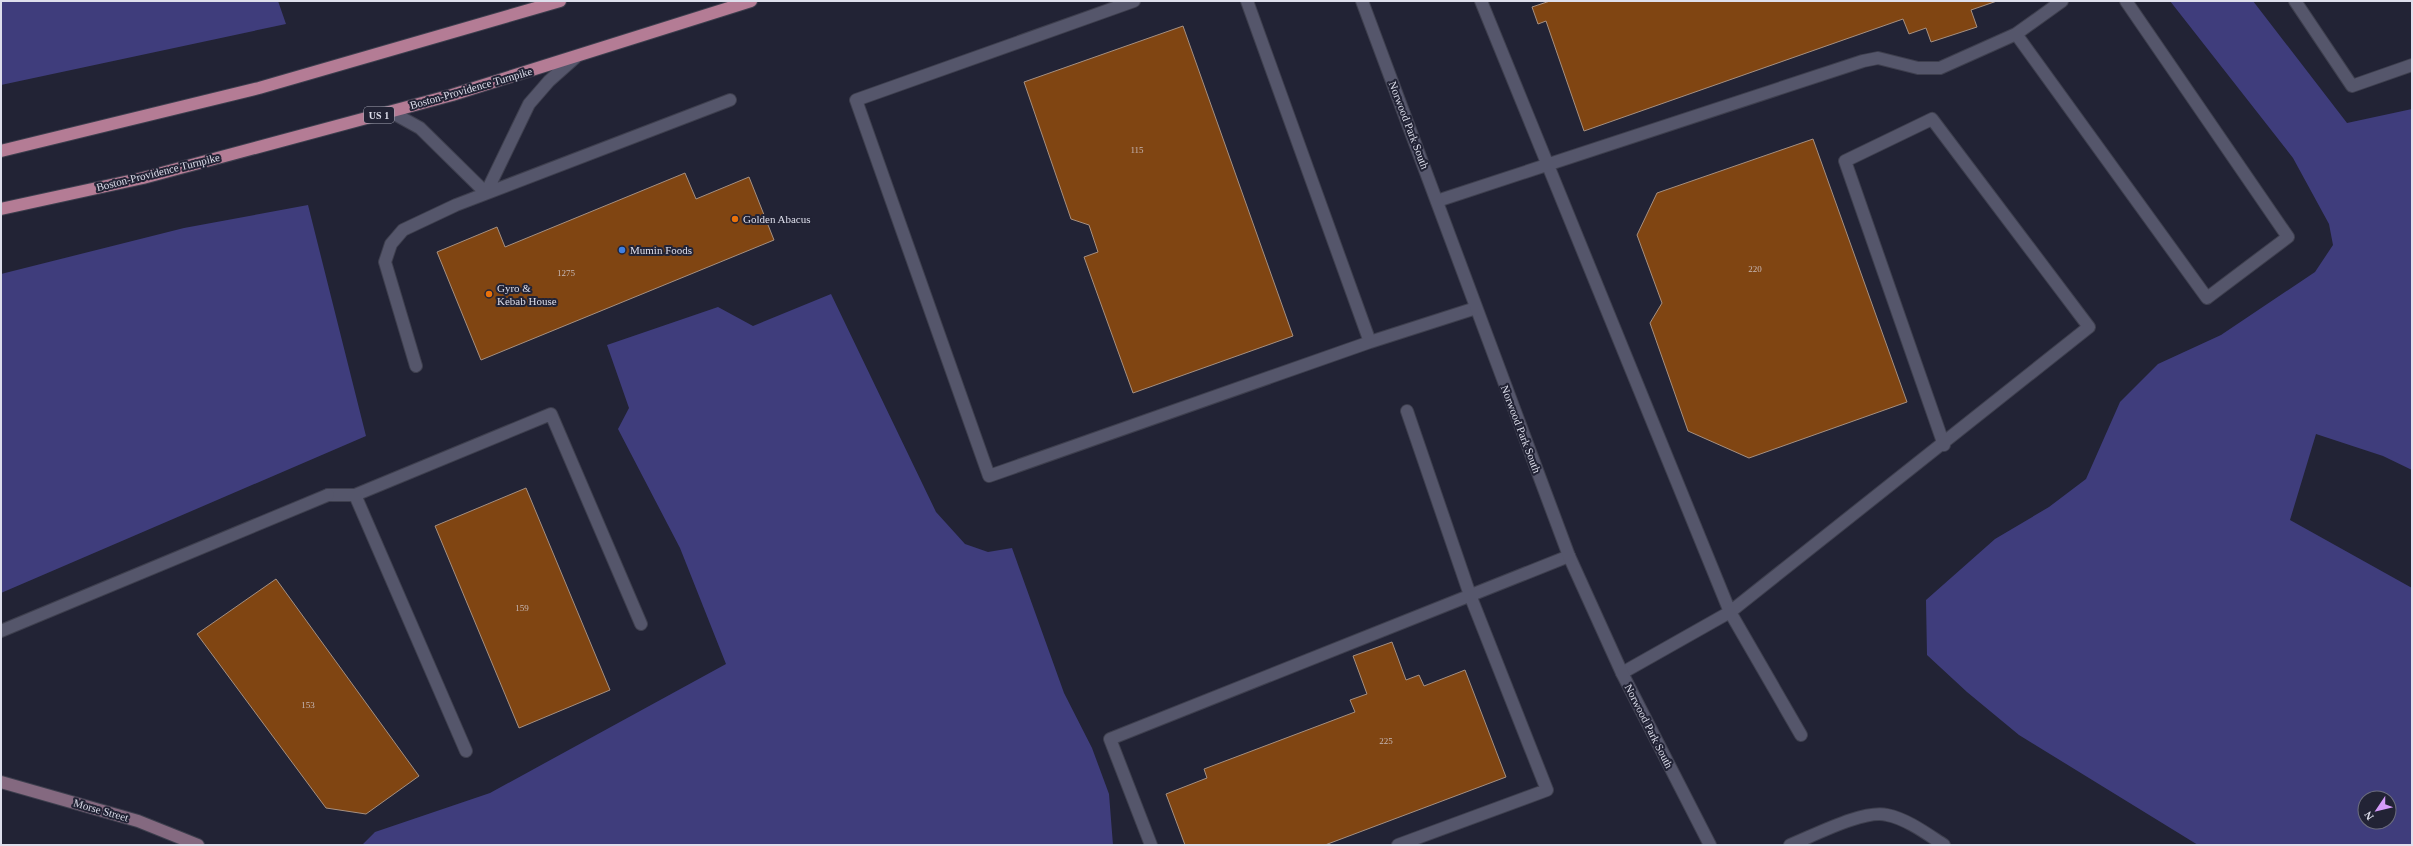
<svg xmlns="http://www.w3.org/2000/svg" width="2413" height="846" viewBox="0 0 2413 846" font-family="Georgia,serif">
	<rect width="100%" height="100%" fill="#222335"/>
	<path fill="#3f3d7c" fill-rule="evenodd" d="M1,1H278L286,24L1,85Z
		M2170,1H2253L2347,123L2412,109V470L2383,456L2316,434L2290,520L2412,588V845H2198L2019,735L1967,692L1927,655L1926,600L1995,539L2049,507L2086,479L2120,402L2158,364L2221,335L2315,272L2333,245L2329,224L2293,158ZM2365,798H2389V822H2365Z
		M308,205L366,436L1,593V274L184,228Z
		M831,294L936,512L965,544L988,552L1012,548L1064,693L1092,748L1109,794L1113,845H362L375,832L490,793L726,664L680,548L618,429L629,408L607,345L718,307L753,326Z"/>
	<path fill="#804512" stroke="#a69081" d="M1550,1H1997L1971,10L1977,27L1931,42L1926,28L1909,34L1903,19L1584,131L1546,21L1538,24L1532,7Z
		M1183,26L1293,336L1133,393L1084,257L1098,252L1089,225L1071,219L1024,82Z
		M1813,139L1907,402L1749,458L1688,431L1650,323L1662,303L1637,235L1657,193Z
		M685,173L696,199L749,177L774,240L481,360L437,252L497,227L505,247Z
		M526,488L610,690L519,728L435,526Z
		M276,579L419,776L366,814L326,808L197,634Z
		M1392,642L1406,680L1419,675L1424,686L1465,670L1506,777L1325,845H1185L1166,794L1207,778L1204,769L1355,712L1350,700L1367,694L1353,656Z"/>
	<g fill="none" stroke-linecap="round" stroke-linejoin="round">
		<g stroke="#3e3f4e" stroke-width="14">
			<path id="lane" d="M1134,1L856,100L989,476L1370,342L1476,308
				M1247,1L1370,342
				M1481,1L1730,612L1622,673
				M2295,1L2352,86L2412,65
				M2016,34L2207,298L2288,237L2126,1
				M391,112L420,128L486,193L529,104L549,81L576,57
				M1437,201L1863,61L1878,58L1918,68H1940L2016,34L2062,1
				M416,366L385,262L391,244L403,230L456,205L730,100
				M328,495H355L466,751
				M355,495L551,414L641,624
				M1801,735L1730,612L2089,327L1932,119L1845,161L1944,445
				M1151,845L1110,739L1569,556
				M1398,845L1547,790L1470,595L1407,411
				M1790,845C1813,836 1864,809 1887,815C1907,819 1927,834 1944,845"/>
		</g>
		<g stroke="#3e3f4e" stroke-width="14">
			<path id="street" d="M1362,1L1569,556L1622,673L1710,845
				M1,631L328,495"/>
		</g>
		<g stroke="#3e3f4e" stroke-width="14">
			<path id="secondary" d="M1,782L138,821L198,845"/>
		</g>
		<g stroke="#3e3f4e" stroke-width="14">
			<path id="primary" d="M1,151L259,88L560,1
				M1,209L143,178L452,95L751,1"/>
		</g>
		<use href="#lane" stroke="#55566b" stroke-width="12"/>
		<use href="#street" stroke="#55566b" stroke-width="12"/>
		<use href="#secondary" stroke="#846980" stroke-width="12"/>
		<use href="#primary" stroke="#b47c95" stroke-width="12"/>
	</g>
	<g fill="#e8710a" stroke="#222335" stroke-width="1.5">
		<circle cx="735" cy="219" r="4"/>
		<circle cx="489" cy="294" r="4"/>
	</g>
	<circle fill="#3f7fe0" stroke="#222335" stroke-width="1.5" cx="622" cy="250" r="4"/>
	<g text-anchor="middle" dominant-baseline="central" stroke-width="4" stroke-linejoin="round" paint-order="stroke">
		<g font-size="9" fill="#c6b8b6">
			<text x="1137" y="150">115</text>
			<text x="1755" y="269">220</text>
			<text x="566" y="273">1275</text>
			<text x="522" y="608">159</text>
			<text x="308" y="705">153</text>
			<text x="1386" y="741">225</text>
		</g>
		<rect fill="#222335" stroke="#a6a7b5" stroke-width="1" x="364" y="107" width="30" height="16" rx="3"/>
		<g font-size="10" font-weight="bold" fill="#dedfec">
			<text x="379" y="115">US 1</text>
		</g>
		<g font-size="11" fill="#dedfec" stroke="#222335">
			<text transform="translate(471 88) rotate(-16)">Boston-Providence Turnpike</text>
			<text transform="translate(1409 125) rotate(69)">Norwood Park South</text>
			<text transform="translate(158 172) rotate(-14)">Boston-Providence Turnpike</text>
			<text transform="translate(1521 429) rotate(69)">Norwood Park South</text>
			<text transform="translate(1649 726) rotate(63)">Norwood Park South</text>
			<text transform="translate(101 810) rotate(16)">Morse Street</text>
		</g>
		<g font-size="11" fill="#dedfec" stroke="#222335" text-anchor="start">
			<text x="743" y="219">Golden Abacus</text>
			<text x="630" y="250">Mumin Foods</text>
			<text x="497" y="288">Gyro &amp;<tspan x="497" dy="13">Kebab House</tspan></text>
		</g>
	</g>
	<rect width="2413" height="846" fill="none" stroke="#dedfec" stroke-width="4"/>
	<g transform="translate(2377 810) rotate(235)"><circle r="19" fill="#222335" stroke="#6d6e7e"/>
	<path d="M0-3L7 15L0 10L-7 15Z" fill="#d59bfb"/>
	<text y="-6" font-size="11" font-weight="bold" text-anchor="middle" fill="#dedfec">N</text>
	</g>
</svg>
